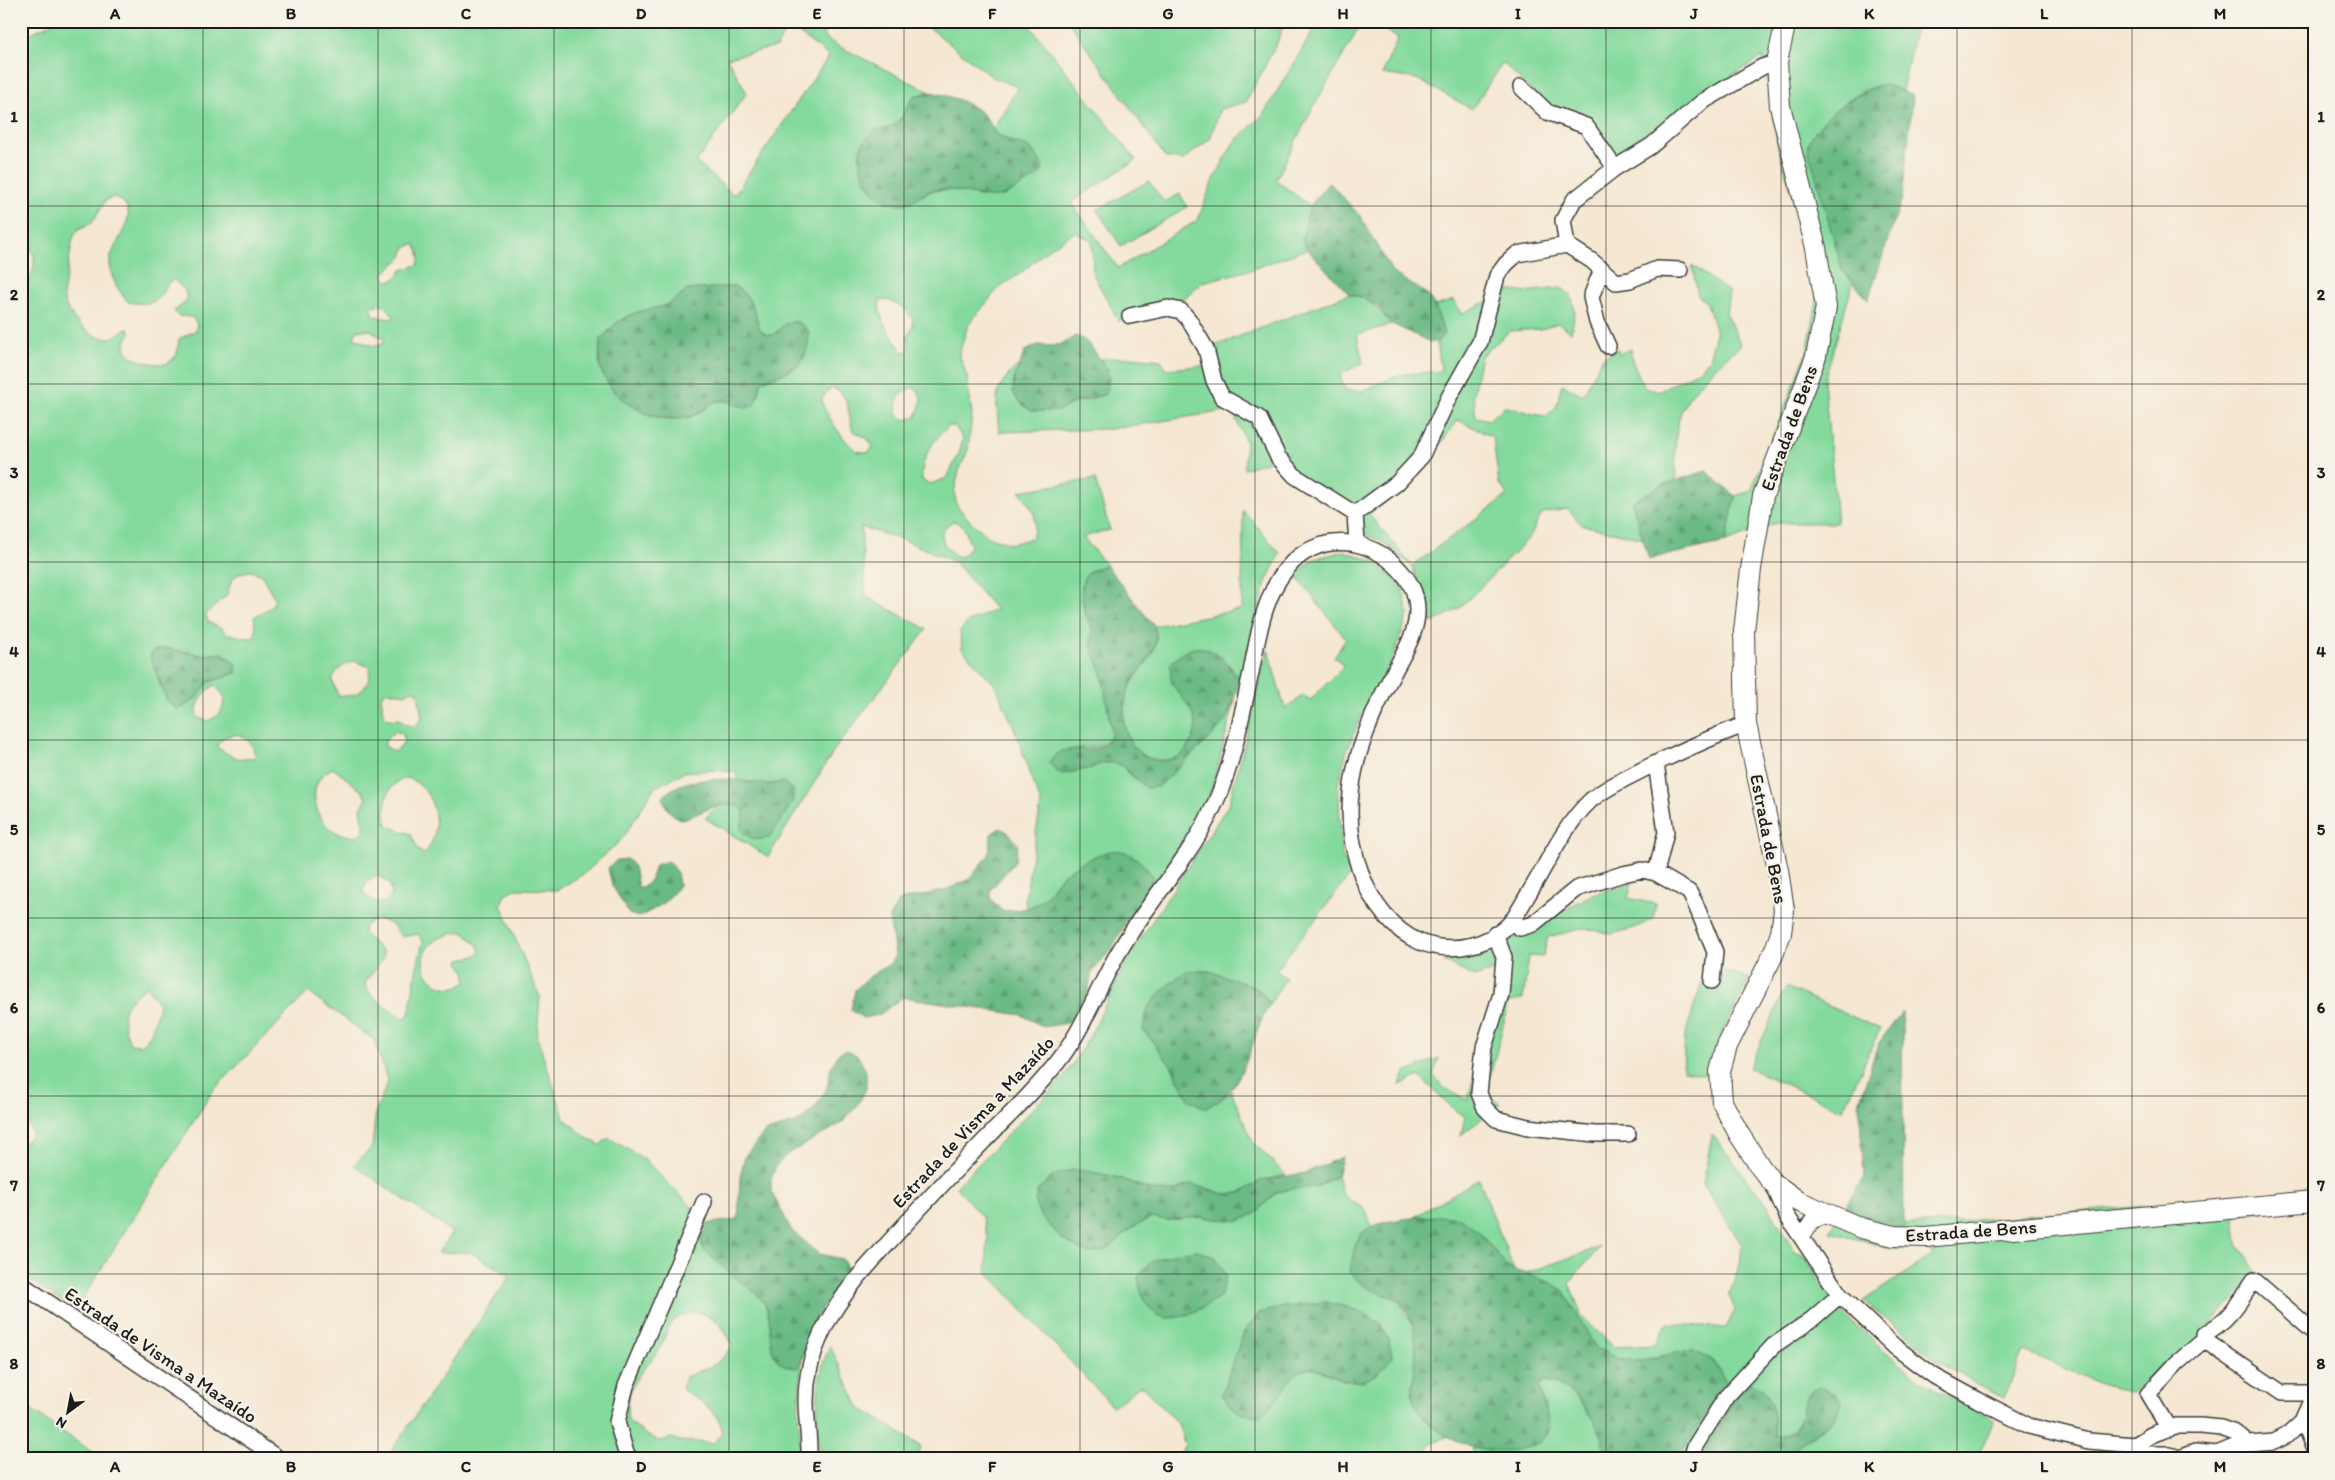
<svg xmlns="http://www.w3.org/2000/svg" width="2335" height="1480" viewBox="0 0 2335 1480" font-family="Itim,sans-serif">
	<defs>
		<pattern id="forest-firs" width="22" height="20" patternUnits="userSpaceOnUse" patternTransform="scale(1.25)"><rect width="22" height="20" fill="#6bba84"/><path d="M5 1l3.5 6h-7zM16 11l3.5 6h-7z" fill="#5c9f71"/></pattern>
	</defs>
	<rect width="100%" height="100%" fill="#f7f3e8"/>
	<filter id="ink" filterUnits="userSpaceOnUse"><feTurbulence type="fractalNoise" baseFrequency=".02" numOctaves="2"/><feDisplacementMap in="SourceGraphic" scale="10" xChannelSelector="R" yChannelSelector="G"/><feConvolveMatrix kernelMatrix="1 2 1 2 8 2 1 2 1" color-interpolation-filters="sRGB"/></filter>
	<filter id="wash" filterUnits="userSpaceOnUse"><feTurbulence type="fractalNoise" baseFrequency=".0096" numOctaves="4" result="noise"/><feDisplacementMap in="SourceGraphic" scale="20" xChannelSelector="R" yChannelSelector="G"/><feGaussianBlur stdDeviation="1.12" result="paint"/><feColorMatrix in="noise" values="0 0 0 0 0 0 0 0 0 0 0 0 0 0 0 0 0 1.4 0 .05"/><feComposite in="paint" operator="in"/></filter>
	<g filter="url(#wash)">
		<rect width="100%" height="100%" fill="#f5e7d2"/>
		<path fill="#84da9d" stroke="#507b5c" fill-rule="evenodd" d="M56,21H815L827,39L836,45L930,92L914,96C901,116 901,129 875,130L912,201L931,191L952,190L1013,142L998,135L992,130L1018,87L992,77L921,21H1026L1136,160L1071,202L1118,268L1198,220L1212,183L1234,142L1263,115L1319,21H1363L1311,111L1276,180L1310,206L1302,239L1307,249L1250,270L1202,282L1177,305L1128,312L1119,322L1093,274L1092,241L1075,232L1047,250L1022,272L997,290L968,325L959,354L967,377L972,415L968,450L959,471L954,492L957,506L971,522L989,537L1012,544L1032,538C1039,515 1033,510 1020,491L1095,479L1110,530L1083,537L1106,565L1097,568L1085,576L1082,584V597L1085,613L1092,629L1091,646L1102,673L1112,734C1099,752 1095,744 1078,749C1068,751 1059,758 1050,762L1056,771L1063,774C1073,771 1106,761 1115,763C1124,765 1127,772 1133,777C1139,782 1151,784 1158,787C1186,755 1220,739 1236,697L1212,788L1193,831L1151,891L1058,880L1044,899L1026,910L1025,897L1041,804L1015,730L995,685L962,649L960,631L968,622L996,610L955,562L904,540L861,527L866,597L927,629L835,749L768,857L705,818L740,786L735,772L712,770L684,772L654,788L623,838L585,873L557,890L516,889L505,894L501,905L540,997L537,1037L564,1118L587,1138L600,1145L609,1138L644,1159L690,1205L706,1225L700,1234L737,1279L752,1289L765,1304L770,1320L798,1368L802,1361L798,1410L801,1459H386L510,1276L470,1252L438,1253L452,1232L354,1165L372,1147L376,1110L388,1082L374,1040L308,992L212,1092L75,1311L21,1274V1148L33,1133L24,1117H21V293C36,271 41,256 21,235V38ZM788,25L829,56L734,195L696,162L747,93L727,58L777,47ZM113,197C149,209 110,243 110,263C109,276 120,293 128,302C152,306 157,303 169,282L174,280L185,290L187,301L174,311L178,316L192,317L197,324L195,331L179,339L177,354C174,358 170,363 165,364C154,365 124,360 125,345C125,340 129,335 131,331L129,329C120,329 117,338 108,338C89,340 65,313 63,295L73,238L78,229L92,223L105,201ZM414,244C420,251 421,257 418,265L402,270L394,280L386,281L383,274L402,257L405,248ZM734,286C742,291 748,296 752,305C758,314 755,331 767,335C781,339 785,306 809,331L777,376L762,381L758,397L737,406C709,391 712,411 690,417C655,427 613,402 601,370C598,362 600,349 600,339L630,315L663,307L716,288ZM889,300L904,308L913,319V327L907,337L909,350L903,352C894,339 876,317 880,301ZM382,304L394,316V317L390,319L374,316L371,306ZM357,330H370L385,340L381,345L373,346L354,338ZM913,387L918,392L922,400L916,417L906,420L899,417C892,404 899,392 913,387ZM832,388C851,393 847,415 853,431L867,438L873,447L869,452C865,452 860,452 857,451C848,447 821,409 822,400C824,394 827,391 832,388ZM949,426H955L963,439L960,451L947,478L930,484L922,480C920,459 933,440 949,426ZM953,521C968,524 964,535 971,545L963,556L958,557C943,547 934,533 953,521ZM250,571L261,574L275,599L271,607L254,617L256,631L253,638C244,639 236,634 225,634L223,629L208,622L206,614L227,595L232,579L240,573ZM188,651L201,655L229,676L209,682L194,700L178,710L160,685L156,672ZM355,661L370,667C371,687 358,699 338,695L332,680C336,669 344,664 355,661ZM215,685L224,696C224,710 221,716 207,721L196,717C197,702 202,693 215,685ZM411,690L418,692L422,718C415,729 409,728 399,719C378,722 384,710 381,696L387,691L406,694ZM395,731L403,734L404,741L400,748L394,752L384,745L386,740ZM239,734L251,743L256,756C241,763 231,756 218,748L217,745L224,737ZM333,768L363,792L366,800L361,808L364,830L356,837C346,835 334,834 327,826C311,809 308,778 333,768ZM407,778C436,787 445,833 424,854L418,850L411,834L388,826L386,822C383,803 386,784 407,778ZM376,875L389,882L392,893L386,902L377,903L365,895L363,890L368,880ZM378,919L393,925L402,937L418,934L423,941C418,960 415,978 412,997C410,1004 411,1009 408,1016L403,1018C390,1009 369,999 365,983L383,959V952L364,934V927L370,922ZM463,932L478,945L480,952L476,956L460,959L459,962L465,971L467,981C435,1009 389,941 463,932ZM147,986L159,1005L151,1034L141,1045L130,1044C119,1012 120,1006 147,986ZM694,1312C714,1314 726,1328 732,1346C715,1370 709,1365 685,1378L682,1389L703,1403L717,1416L722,1428L721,1435L713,1443L679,1441L672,1438L659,1441L645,1434L628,1421C623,1383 643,1374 661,1346C666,1337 667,1325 676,1319C681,1316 688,1314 694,1312Z
			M1068,21H1285L1277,43L1246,102L1220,109L1210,139L1183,160L1166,158Z
			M1368,21H1917L1902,91L1884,84L1867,89L1842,104V269L1853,283L1824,381L1837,523H1776L1726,542L1735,496L1751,491L1807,352L1817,301L1811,257L1778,147L1763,57C1710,86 1666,129 1614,158L1561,113L1536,96L1503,63L1472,109L1417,79L1382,74L1398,38Z
			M1149,181L1164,202L1180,194L1187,207L1121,246L1097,210Z
			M1692,265L1729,292L1726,314L1741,345C1722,360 1687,392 1680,415C1674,435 1675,459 1676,481L1662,485L1632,502L1643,539L1582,525L1568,509L1542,513L1529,538L1460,608L1432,623L1421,589L1412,566L1380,540L1349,529L1350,517L1272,460L1244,469L1246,442L1232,410L1111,429L999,432C996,397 992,388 1020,364C1015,377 1011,387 1018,401L1057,411L1075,402L1091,400L1108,369L1100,359L1132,357L1161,360L1165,369L1215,365L1212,347L1349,294C1374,300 1375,308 1392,324L1357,335L1363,363L1340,374L1345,390L1362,391L1398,375L1441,371L1437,342L1444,334L1435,306L1454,300L1461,314L1488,301L1502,290L1523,292L1561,288L1571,295L1575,312L1571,332L1558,323L1541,329L1510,331L1481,356L1473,394L1476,417L1489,420L1504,407C1518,408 1531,415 1546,416C1562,405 1556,400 1562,384L1583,395L1603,357L1618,349L1619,354L1631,349L1632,361L1644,386L1658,392L1700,370L1709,359L1716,333L1707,303L1698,296ZM1458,420L1493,437L1499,484L1508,495L1412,566L1369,514L1417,476Z
			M1243,510L1280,553L1266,582L1240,679L1223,657L1171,681C1180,693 1194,708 1196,723C1197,727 1195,731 1194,735C1188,758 1167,765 1146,757C1141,755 1134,751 1131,746C1121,729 1121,699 1132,683C1144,663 1162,651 1154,626L1242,609Z
			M1344,551L1374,561L1402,586L1408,614L1394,655L1361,716L1347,750L1338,783L1342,856L1351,874L1276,970L1286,978L1270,1004L1260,990L1209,971L1143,1029L1174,1070L1177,1080L1217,1103L1231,1091L1253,1142L1286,1175L1260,1181L1241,1193L1224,1194L1206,1188L1182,1187L1172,1192L1149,1190L1120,1178L1087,1171L1105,1251L1133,1227L1150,1217L1169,1220L1198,1217L1217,1219L1255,1214L1275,1194L1290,1189L1316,1187L1337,1176L1344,1196L1366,1210L1372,1228L1363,1233L1377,1292L1399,1300L1415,1329L1416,1361L1423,1417L1447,1437L1429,1444L1424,1459H1176L1185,1445L1178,1424L1141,1385L1113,1407L986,1271L988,1237L982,1217L956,1187L1064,1077L1089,1038L1127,960L1229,804L1268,650L1285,709L1303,695L1310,700L1344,666L1334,657L1346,639L1295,575L1314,559ZM1326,1302L1357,1310L1380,1323L1390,1342L1346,1381L1313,1368L1299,1371L1288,1382L1221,1395L1259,1313L1284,1307Z
			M1632,883L1628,898L1656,904L1653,919L1635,928L1611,934L1585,928L1548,937L1543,957L1529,956L1523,999L1509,1002L1486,1093L1500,1104L1461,1135L1465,1116L1456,1111L1419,1076L1400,1085L1405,1073L1439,1058L1433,1075L1445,1089L1468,1100L1499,976L1493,971L1474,977L1443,961L1478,957L1593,894Z
			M1707,966L1750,978L1718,1041L1706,1075L1683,1071L1685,1035Z
			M1786,987L1880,1029L1843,1110L1749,1068Z
			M1712,1134L1767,1205L1795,1252L1805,1256L1823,1287L1848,1319L1920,1381L1994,1419L1977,1459H1790L1793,1449L1833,1421L1804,1404C1802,1421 1795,1435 1776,1436L1772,1416L1741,1388L1701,1459H1677L1720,1371L1711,1359L1690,1350L1643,1360L1618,1359L1596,1348L1582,1326L1523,1274L1600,1247L1569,1283L1582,1317L1614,1347L1656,1345L1667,1323L1726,1328L1735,1310L1729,1295L1740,1265L1742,1245L1703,1184Z
			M1479,1179L1514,1270C1506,1267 1500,1257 1494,1251C1464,1214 1461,1216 1414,1217Z
			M2314,1193L2235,1217L2238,1244L2257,1273L2189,1348L2131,1393L2115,1390L2024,1351L2003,1399L1935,1360L1904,1332L1863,1301L1933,1255L1927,1248L1895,1249L1830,1232L1844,1208L1900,1226Z
			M830,1346L859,1407L921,1446L918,1459H820C817,1420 813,1382 830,1346Z
			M1545,1381L1557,1383L1575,1396L1592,1418L1604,1438L1602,1459H1472L1474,1457L1471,1447L1488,1450L1550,1428L1539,1385Z
			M21,1403L102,1459H21Z"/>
		<path fill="url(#forest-firs)" stroke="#446b50" d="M1884,84L1913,96L1902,198L1868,300L1842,269L1807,146C1822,115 1851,95 1884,84Z
			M930,92C950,96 976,103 988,120C992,125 992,130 996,134C1017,150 1031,136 1043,169C1038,178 1032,180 1023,185C1017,188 1009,194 1003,196C979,202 954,184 930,191C918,195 910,207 895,204C873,200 857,173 860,151C861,143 870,136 875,130C901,129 901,116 914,96Z
			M1329,182L1360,216L1393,273L1427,294L1435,306L1444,334L1437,342H1430L1392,324L1377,306L1363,297L1349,294L1307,249L1302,239L1310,206Z
			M734,286C742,291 747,296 752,305C758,314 755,330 767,335C781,339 784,306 809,331C808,370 794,369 762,381L754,405L747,408C739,406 729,399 722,400C709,401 701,415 688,417C654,425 613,403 601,370C598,362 600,349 600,340C609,330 617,320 630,315C654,305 666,312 686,290Z
			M1076,336C1087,340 1090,345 1097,355C1107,370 1114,377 1104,395L1075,402L1057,411H1031L1018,401L1013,392L1014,379L1025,351L1038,345L1051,346L1061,344Z
			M1706,471L1735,496L1726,542L1649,559L1632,502L1662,485Z
			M1106,565L1154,626C1163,655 1140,662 1130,686C1119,710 1121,747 1149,758C1160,762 1171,762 1181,755C1185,752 1187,747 1190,743C1206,719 1183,702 1172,683C1170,678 1171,670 1170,664C1200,632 1218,652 1240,679L1228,716L1216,732L1158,787L1146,788L1125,768L1116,763L1102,762L1092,768L1063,774L1056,771L1049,762C1065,739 1088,757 1105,744C1107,742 1110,737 1112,734L1102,673L1091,646L1092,629L1085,613L1082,597V584L1085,576L1090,571Z
			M164,648L201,655L223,653L236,664V673L209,682L194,700L178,710L167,701L150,656L153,651Z
			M726,779L770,784L783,782L794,790L792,803L769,838C757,841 749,839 741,830L744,810C725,795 701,815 681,819C670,814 665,809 663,797C678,779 705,780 726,779Z
			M1000,828L1009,833L1018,845L1015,862L991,889L990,898L1002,911C1018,910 1029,910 1042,900C1049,896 1052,886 1059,879C1071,867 1103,848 1121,851C1133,853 1144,865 1152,874L1151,891L1128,919L1110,951L1092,972L1087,995L1068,1023L1044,1027L1022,1015L903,997L879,1015L863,1018L851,1010L855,990L869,977L891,963L895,955L889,917L900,900L943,891L968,880L989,855L991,834Z
			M627,859L634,867L638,887H644L651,879L655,865L668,861L677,873L679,885C666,904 658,907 639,917L629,914L612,885L608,868L617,860Z
			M1186,971H1209L1238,981L1260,990L1270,1004C1248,1040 1249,1089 1205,1108L1189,1100L1174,1070L1143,1029L1148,1007L1169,984Z
			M1902,1012L1904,1229L1844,1208L1864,1177L1859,1103L1878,1044Z
			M846,1050L858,1056L866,1071V1089L857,1106L842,1123L788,1154L776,1166L771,1179V1191L792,1231L820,1254L842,1259L849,1270C841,1290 823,1303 813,1322C806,1336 807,1354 798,1368C758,1366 777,1327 765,1304C758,1292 746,1286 736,1278C725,1270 715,1260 704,1250C688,1216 720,1225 738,1219L740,1177L745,1156L764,1133L800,1121L814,1109L827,1088L831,1067L839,1053Z
			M1342,1157L1337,1176L1316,1187L1290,1189L1275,1193L1255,1214L1238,1221L1198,1217L1169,1220L1150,1218L1133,1227L1105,1251L1087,1253L1063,1240L1040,1215L1035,1201L1038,1190L1053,1176L1071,1170L1087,1171L1120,1178L1149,1190L1172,1192L1191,1184L1224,1194L1241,1193L1260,1181L1305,1173Z
			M1439,1216L1460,1218L1478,1231L1510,1269L1547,1280L1564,1291L1596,1348L1618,1359L1643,1360L1690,1350L1711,1359L1726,1382L1677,1459H1602L1603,1438L1592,1418L1577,1397L1557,1383L1545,1381L1539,1385L1550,1428C1547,1433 1543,1441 1538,1443C1500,1464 1425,1441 1413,1397C1411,1390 1414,1381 1414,1374C1417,1349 1418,1321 1400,1301C1397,1298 1390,1297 1386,1295C1370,1289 1360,1286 1350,1271C1352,1259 1354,1243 1362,1233C1376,1219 1420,1217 1439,1216Z
			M1196,1250L1215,1257L1226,1275L1221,1296C1185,1321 1147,1336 1138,1277C1152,1255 1172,1254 1196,1250Z
			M1326,1302C1362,1311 1387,1315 1392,1357C1354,1411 1326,1356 1299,1372C1289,1377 1286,1388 1280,1396C1274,1403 1267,1409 1261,1416C1239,1415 1234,1412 1221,1395L1244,1332L1259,1313L1284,1307Z
			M1751,1383C1776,1391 1771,1413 1776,1436C1810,1435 1797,1404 1809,1393C1812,1390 1817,1389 1820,1387L1836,1394L1842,1404L1833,1420L1793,1449L1790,1459H1701L1741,1388Z"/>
	</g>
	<g filter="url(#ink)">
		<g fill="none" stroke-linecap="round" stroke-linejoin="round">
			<g stroke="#3d3a37" stroke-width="18">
				<path id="minor" d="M1521,87L1547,112L1586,126L1615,168
					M1567,245L1592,261L1616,282L1630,280L1657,269L1680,270
					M1602,269L1591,297L1597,322L1608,346
					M1130,316L1168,308L1181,311L1189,320L1206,349L1214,381L1222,397L1259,418L1278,457L1295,476L1355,514L1397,483L1421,457L1449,397L1480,342L1497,276L1506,264L1517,254L1567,245L1563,220L1574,200L1615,168L1651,146L1702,102L1762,67L1777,62
					M1355,514L1357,543
					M1656,873L1666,832L1656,763
					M1511,921L1520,928L1533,924L1576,889L1623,874L1642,870L1656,873L1689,892L1695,903L1715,952L1712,981
					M1495,934L1504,957L1501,994L1484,1047L1479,1093L1485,1108L1496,1119L1528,1127L1595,1134H1628
					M1772,1182L1787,1216L1840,1295L1895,1347L1934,1376L1978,1400L2029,1426L2089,1441L2135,1445L2151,1435L2175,1426H2201L2221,1428L2235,1433L2247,1443
					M1802,1237L1812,1221L1826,1215
					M21,1284L279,1459
					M2204,1340V1334C2228,1322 2240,1301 2254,1280L2314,1332
					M2302,1421L2314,1448
					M2169,1429L2148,1394L2177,1363L2204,1340L2282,1393H2314
					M2135,1445L2138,1454H2169L2177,1458
					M631,1459L626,1453L617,1422L626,1386L704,1202
					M809,1459C810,1440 806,1420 806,1401C806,1352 829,1313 859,1276C899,1230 940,1186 982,1143C1005,1119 1030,1096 1051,1070C1084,1033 1097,986 1123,945C1150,900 1185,863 1209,816C1231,774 1240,724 1250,677C1258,640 1262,597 1288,567C1318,532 1369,536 1399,569C1407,577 1414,589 1416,600C1421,625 1407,648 1396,668C1361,734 1333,801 1362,876C1372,903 1393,931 1420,942C1451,954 1489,947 1512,921C1517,914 1522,905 1526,898C1547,865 1563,826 1591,800C1608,786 1627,778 1646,768C1679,752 1712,737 1746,724
					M1691,1459L1695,1446L1726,1397L1773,1346L1811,1320L1840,1295
					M2176,1459L2195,1452L2217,1454L2239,1445L2274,1442L2286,1436L2302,1421L2314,1394"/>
			</g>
			<g stroke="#3d3a37" stroke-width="22">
				<path id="tertiary" d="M1786,21L1777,62L1780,106L1816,248L1826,307L1816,356L1763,496L1751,569L1744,631L1746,724L1778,870L1784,910L1781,933L1773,955L1727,1046L1720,1071L1722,1102L1739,1134L1761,1168L1772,1182L1798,1201L1861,1228L1894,1236L1925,1237L2314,1201"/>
			</g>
			<use href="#minor" stroke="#fff" stroke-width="15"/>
			<use href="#tertiary" stroke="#fff" stroke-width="20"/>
		</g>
	</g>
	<path fill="none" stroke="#1c1c1c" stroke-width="1" stroke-opacity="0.55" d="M203,21V1459M378,21V1459M554,21V1459M729,21V1459M904,21V1459M1080,21V1459M1255,21V1459M1431,21V1459M1606,21V1459M1781,21V1459M1957,21V1459M2132,21V1459M21,206H2314M21,384H2314M21,562H2314M21,740H2314M21,918H2314M21,1096H2314M21,1274H2314"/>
	<g text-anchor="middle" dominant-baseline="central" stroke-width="4.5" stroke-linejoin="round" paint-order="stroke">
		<g font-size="19" fill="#1c1c1c" stroke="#f7f3e8">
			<text transform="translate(1789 428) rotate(-70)">Estrada de Bens</text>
			<text transform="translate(1769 839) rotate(79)">Estrada de Bens</text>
			<text transform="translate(973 1122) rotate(-47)">Estrada de Visma a Mazaído</text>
			<text transform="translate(1971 1231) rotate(-4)">Estrada de Bens</text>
			<text transform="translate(161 1355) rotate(34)">Estrada de Visma a Mazaído</text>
		</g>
	</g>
	<rect width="2335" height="1480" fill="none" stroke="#f7f3e8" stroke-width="55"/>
	<g transform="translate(68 1412) rotate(212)" stroke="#f7f3e8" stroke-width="4" paint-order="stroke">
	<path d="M0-4L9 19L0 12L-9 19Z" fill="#1c1c1c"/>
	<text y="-8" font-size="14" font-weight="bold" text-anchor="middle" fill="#1c1c1c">N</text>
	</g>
	<rect x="28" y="28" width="2280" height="1424" fill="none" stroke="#1c1c1c" stroke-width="2"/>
	<g font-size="16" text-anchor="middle" font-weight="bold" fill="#1c1c1c">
		<text x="115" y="19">A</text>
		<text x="291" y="19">B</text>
		<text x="466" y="19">C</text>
		<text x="641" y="19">D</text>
		<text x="817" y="19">E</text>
		<text x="992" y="19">F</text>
		<text x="1168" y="19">G</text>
		<text x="1343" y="19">H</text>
		<text x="1518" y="19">I</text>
		<text x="1694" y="19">J</text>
		<text x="1869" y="19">K</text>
		<text x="2044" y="19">L</text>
		<text x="2220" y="19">M</text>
		<text x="14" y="122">1</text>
		<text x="2321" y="122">1</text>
		<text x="14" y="300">2</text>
		<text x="2321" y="300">2</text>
		<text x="14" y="478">3</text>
		<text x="2321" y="478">3</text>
		<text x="14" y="657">4</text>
		<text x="2321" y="657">4</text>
		<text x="14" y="835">5</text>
		<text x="2321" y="835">5</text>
		<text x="14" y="1013">6</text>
		<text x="2321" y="1013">6</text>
		<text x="14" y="1191">7</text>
		<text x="2321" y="1191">7</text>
		<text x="14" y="1369">8</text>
		<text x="2321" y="1369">8</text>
		<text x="115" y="1472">A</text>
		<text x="291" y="1472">B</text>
		<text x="466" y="1472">C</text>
		<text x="641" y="1472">D</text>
		<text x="817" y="1472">E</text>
		<text x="992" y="1472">F</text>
		<text x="1168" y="1472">G</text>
		<text x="1343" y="1472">H</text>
		<text x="1518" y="1472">I</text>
		<text x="1694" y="1472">J</text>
		<text x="1869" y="1472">K</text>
		<text x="2044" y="1472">L</text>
		<text x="2220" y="1472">M</text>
	</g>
</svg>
